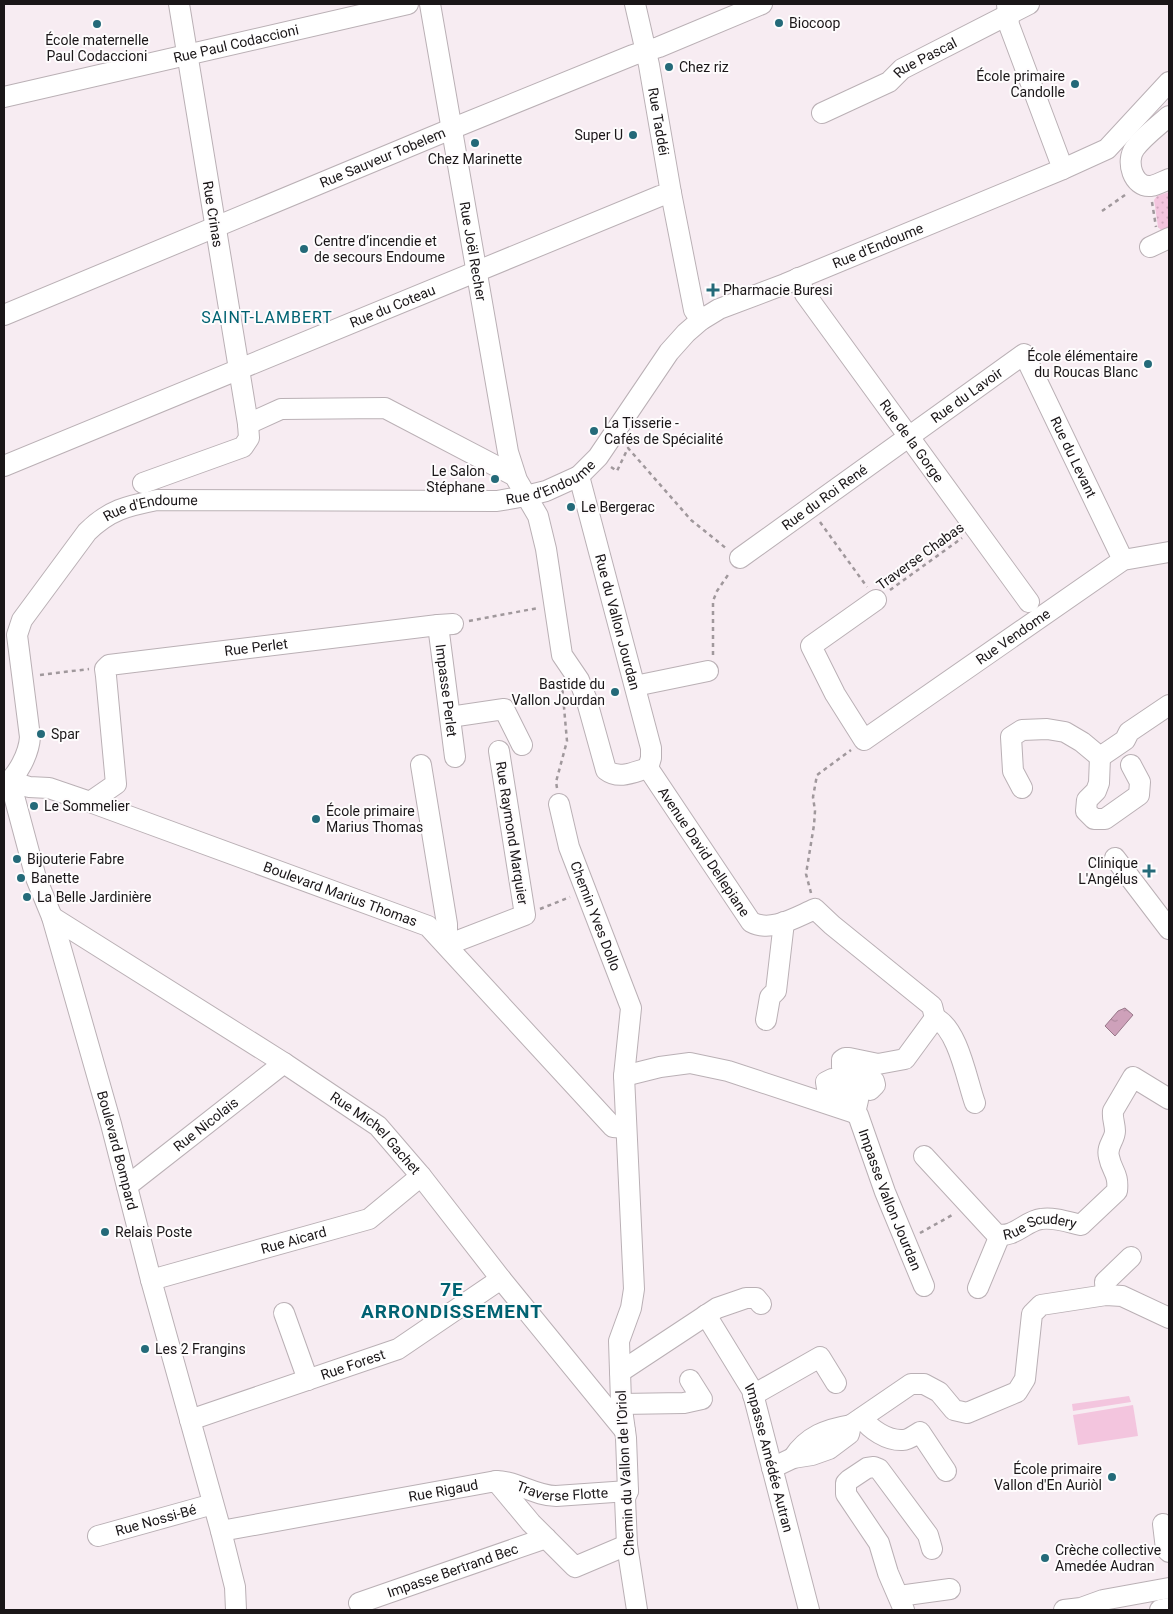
<svg xmlns="http://www.w3.org/2000/svg" width="1173" height="1614" viewBox="0 0 1173 1614" font-family="Roboto,sans-serif">
	<defs>
		<pattern id="park-dots" width="8" height="8" patternUnits="userSpaceOnUse" patternTransform="scale(1.25)"><rect width="8" height="8" fill="#f3c5de"/><path d="M2 2h.1M6 6h.1" fill="none" stroke="#d0a8be" stroke-width="1.8" stroke-linecap="round"/></pattern>
		<pattern id="water-ripples" width="26" height="14" patternUnits="userSpaceOnUse" patternTransform="scale(1.25)"><rect width="26" height="14" fill="#cea1ba"/><path d="M2 4q2-2 4 0t4 0M15 11q2-2 4 0t4 0" fill="none" stroke="#b08a9f"/></pattern>
	</defs>
	<rect width="100%" height="100%" fill="#f7ecf2"/>
	<path fill="url(#park-dots)" d="M1169,192V228L1162,231L1158,227L1154,200L1157,196Z"/>
	<path fill="#f3c5de" d="M1129,1396L1131,1402L1073,1411L1072,1404Z
		M1133,1405L1138,1436L1078,1445L1073,1415Z"/>
	<path fill="url(#water-ripples)" stroke="#987789" d="M1125,1008L1133,1015L1115,1036L1105,1026L1118,1011Z"/>
	<g fill="none" stroke-linecap="round" stroke-linejoin="round">
		<g stroke="#bab0b5" stroke-width="22">
			<g id="minor">
				<path id="s1" d="M430,4L508,452L517,480L538,516L546,549L562,655L579,680L586,698L606,770C619,780 634,772 648,768L751,922C771,933 796,917 815,909L832,925L932,1006L935,1018L905,1059L878,1064L849,1058H845L842,1060V1067C852,1074 865,1073 874,1081L875,1085L870,1090L832,1079L826,1082L827,1088L830,1090L855,1098L858,1100L855,1113"/>
				<path id="s2" d="M635,4L649,65L671,193L694,310L701,320"/>
				<path d="M1007,4L1009,25L1063,169"/>
				<path id="s3" d="M4,97L408,4"/>
				<path id="s4" d="M822,113L889,82L902,69L1029,4"/>
				<path d="M1169,116C1158,126 1144,136 1135,148C1125,161 1133,188 1151,186C1157,185 1164,181 1169,179"/>
				<path d="M1150,247L1169,238"/>
				<path id="s5" d="M798,278L805,294L1029,602"/>
				<path id="s6" d="M4,315L451,129L633,55L659,47L762,4"/>
				<path d="M248,424L281,409L385,408L515,476"/>
				<path id="s7" d="M4,466L660,196L671,193"/>
				<path id="s8" d="M579,476L651,748V758L648,768"/>
				<path d="M143,483L243,447L249,438L248,424L179,4"/>
				<path id="s9" d="M740,558L1024,354L1123,560"/>
				<path id="s10" d="M876,600L811,646L835,694L864,740L1123,560L1169,552"/>
				<path id="s11" d="M438,625L455,757"/>
				<path d="M635,686L708,671"/>
				<path d="M450,717L504,709L522,745"/>
				<path d="M1100,757L1099,783L1096,791L1087,800L1086,811L1094,819H1105L1139,795L1140,782L1131,765"/>
				<path d="M421,765L447,924V945L525,915L499,751"/>
				<path id="s12" d="M10,781L36,878L52,917L58,938L111,1124L151,1280L221,1531L235,1587L236,1610"/>
				<path id="s13" d="M10,781L29,787L49,788L90,802L428,926L613,1127L626,1128"/>
				<path id="s14" d="M4,785C18,776 29,753 30,737L17,635L22,620L87,532C109,510 127,506 157,500L497,501L526,496L546,491L579,476L598,457L669,352L686,333L701,320L719,309L785,284L1063,169L1107,149L1169,82"/>
				<path d="M1022,788L1013,771L1011,737L1022,730L1047,729L1065,732L1082,742L1100,757L1125,740L1129,732L1169,705"/>
				<path id="s15" d="M90,802L116,784L106,676L105,669L109,665L438,625L453,624"/>
				<path id="s16" d="M559,804L569,847L631,1008L624,1076L634,1289L631,1308L619,1341L621,1402L626,1438L628,1491L625,1498L627,1545L637,1610"/>
				<path d="M1115,858L1169,929"/>
				<path id="s17" d="M52,917L284,1063L378,1126L421,1176L501,1279L625,1431"/>
				<path d="M935,1018C958,1028 967,1081 975,1103"/>
				<path d="M766,1020L770,997L776,991L784,922"/>
				<path d="M624,1076L660,1067L690,1063L728,1071L855,1113"/>
				<path id="s18" d="M855,1113L858,1115L885,1192L924,1286"/>
				<path id="s19" d="M924,1156L996,1234C1014,1239 1025,1221 1041,1219C1054,1217 1068,1222 1081,1225L1117,1191C1119,1173 1112,1172 1109,1157C1106,1146 1115,1140 1115,1131C1115,1124 1112,1118 1113,1111L1133,1077L1169,1099"/>
				<path id="s20" d="M127,1186L284,1063"/>
				<path id="s21" d="M151,1280L369,1219L421,1176"/>
				<path d="M978,1288L1000,1235"/>
				<path d="M1106,1295L1105,1282L1131,1257"/>
				<path d="M284,1313L308,1380"/>
				<path id="s22" d="M706,1315L752,1390L809,1610"/>
				<path d="M620,1372L717,1308L746,1298H756L761,1304"/>
				<path d="M753,1395L820,1357L836,1383"/>
				<path d="M621,1404L684,1403L702,1399L690,1380"/>
				<path d="M862,1418C870,1429 887,1441 903,1440C908,1440 915,1435 920,1432L946,1471"/>
				<path id="s23" d="M190,1420L398,1349L501,1279"/>
				<path d="M793,1458C807,1436 827,1429 851,1425"/>
				<path d="M772,1468L793,1458L812,1455L829,1449L849,1434L851,1425L911,1384H924L939,1392L954,1410L967,1413L1017,1392L1025,1379L1032,1314L1041,1305L1106,1295L1122,1296L1169,1318"/>
				<path id="s24" d="M496,1481C517,1481 535,1496 556,1496L628,1491"/>
				<path d="M1163,1524L1166,1549L1169,1552"/>
				<path id="s25" d="M221,1531L496,1481L531,1523L575,1567L627,1545"/>
				<path id="s26" d="M98,1536L213,1504"/>
				<path d="M899,1596L950,1589"/>
				<path id="s27" d="M359,1603L546,1538"/>
				<path d="M904,1610L888,1573L879,1543L846,1494V1483L849,1480L867,1468L874,1467L879,1469L928,1535L932,1549"/>
				<path d="M1064,1610L1081,1608L1103,1600L1169,1588"/>
				<path d="M1160,1610L1169,1608"/>
			</g>
		</g>
		<path stroke="#a0989c" stroke-width="2.5" stroke-dasharray="4 4" stroke-linecap="butt" d="M1152,202L1156,227
			M1102,211L1128,193
			M611,467L617,471L628,448L691,520L727,549
			M820,522L867,587
			M890,590L962,538
			M469,621L538,608
			M713,655V601L717,591L730,572
			M40,675L89,669
			M557,788L556,782L567,741L562,685
			M811,893L806,874L814,825L815,811L813,797L817,775L851,750
			M540,909L570,897
			M920,1233L954,1214"/>
		<use href="#minor" stroke="#fff" stroke-width="20"/>
	</g>
	<g fill="#246a79" stroke="#fefcfd" stroke-width="2">
		<circle cx="779" cy="23" r="5"/>
		<circle cx="97" cy="24" r="5"/>
		<circle cx="669" cy="67" r="5"/>
		<circle cx="1075" cy="84" r="5"/>
		<circle cx="633" cy="135" r="5"/>
		<circle cx="475" cy="143" r="5"/>
		<circle cx="304" cy="249" r="5"/>
		<path d="M710.5 282.5h5v5h5v5h-5v5h-5v-5h-5v-5h5z"/>
		<circle cx="1148" cy="364" r="5"/>
		<circle cx="594" cy="431" r="5"/>
		<circle cx="495" cy="479" r="5"/>
		<circle cx="571" cy="507" r="5"/>
		<circle cx="615" cy="692" r="5"/>
		<circle cx="41" cy="734" r="5"/>
		<circle cx="34" cy="806" r="5"/>
		<circle cx="316" cy="819" r="5"/>
		<circle cx="17" cy="859" r="5"/>
		<path d="M1146.5 863.5h5v5h5v5h-5v5h-5v-5h-5v-5h5z"/>
		<circle cx="21" cy="878" r="5"/>
		<circle cx="27" cy="897" r="5"/>
		<circle cx="105" cy="1232" r="5"/>
		<circle cx="145" cy="1349" r="5"/>
		<circle cx="1112" cy="1477" r="5"/>
		<circle cx="1045" cy="1558" r="5"/>
	</g>
	<g text-anchor="middle" dominant-baseline="central" stroke-width="4" stroke-linejoin="round" paint-order="stroke">
		<g font-size="14" fill="#1a1618" stroke="#fefcfd" text-anchor="start">
			<text x="789" y="23">Biocoop</text>
			<text x="97" y="40" text-anchor="middle">École maternelle<tspan x="97" dy="16">Paul Codaccioni</tspan></text>
			<text x="679" y="67">Chez riz</text>
			<text x="1065" y="76" text-anchor="end">École primaire<tspan x="1065" dy="16">Candolle</tspan></text>
			<text x="623" y="135" text-anchor="end">Super U</text>
			<text x="475" y="159" text-anchor="middle">Chez Marinette</text>
			<text x="314" y="241">Centre d’incendie et<tspan x="314" dy="16">de secours Endoume</tspan></text>
			<text x="723" y="290">Pharmacie Buresi</text>
			<text x="1138" y="356" text-anchor="end">École élémentaire<tspan x="1138" dy="16">du Roucas Blanc</tspan></text>
			<text x="604" y="423">La Tisserie -<tspan x="604" dy="16">Cafés de Spécialité</tspan></text>
			<text x="485" y="471" text-anchor="end">Le Salon<tspan x="485" dy="16">Stéphane</tspan></text>
			<text x="581" y="507">Le Bergerac</text>
			<text x="605" y="684" text-anchor="end">Bastide du<tspan x="605" dy="16">Vallon Jourdan</tspan></text>
			<text x="51" y="734">Spar</text>
			<text x="44" y="806">Le Sommelier</text>
			<text x="326" y="811">École primaire<tspan x="326" dy="16">Marius Thomas</tspan></text>
			<text x="27" y="859">Bijouterie Fabre</text>
			<text x="1138" y="863" text-anchor="end">Clinique<tspan x="1138" dy="16">L'Angélus</tspan></text>
			<text x="31" y="878">Banette</text>
			<text x="37" y="897">La Belle Jardinière</text>
			<text x="115" y="1232">Relais Poste</text>
			<text x="155" y="1349">Les 2 Frangins</text>
			<text x="1102" y="1469" text-anchor="end">École primaire<tspan x="1102" dy="16">Vallon d'En Auriòl</tspan></text>
			<text x="1055" y="1550">Crèche collective<tspan x="1055" dy="16">Amedée Audran</tspan></text>
		</g>
		<g font-size="14" fill="#1a1618" stroke="#fefcfd">
			<text stroke="none"><textPath href="#s3" startOffset="238">Rue Paul Codaccioni</textPath></text>
			<text stroke="none"><textPath href="#s4" startOffset="118">Rue Pascal</textPath></text>
			<text stroke="none"><textPath href="#s2" startOffset="120">Rue Taddéi</textPath></text>
			<text stroke="none"><textPath href="#s6" startOffset="410">Rue Sauveur Tobelem</textPath></text>
			<text transform="translate(213 214) rotate(81)">Rue Crinas</text>
			<text stroke="none"><textPath href="#s14" startOffset="1180">Rue d'Endoume</textPath></text>
			<text stroke="none"><textPath href="#s1" startOffset="251">Rue Joël Recher</textPath></text>
			<text stroke="none"><textPath href="#s7" startOffset="420">Rue du Coteau</textPath></text>
			<text stroke="none"><textPath href="#s9" startOffset="279">Rue du Lavoir</textPath></text>
			<text stroke="none"><textPath href="#s5" startOffset="199">Rue de la Gorge</textPath></text>
			<text stroke="none"><textPath href="#s9" startOffset="464">Rue du Levant</textPath></text>
			<text stroke="none"><textPath href="#s14" startOffset="760">Rue d'Endoume</textPath></text>
			<text stroke="none"><textPath href="#s9" startOffset="104">Rue du Roi René</textPath></text>
			<text stroke="none"><textPath href="#s14" startOffset="355">Rue d'Endoume</textPath></text>
			<text transform="translate(920 556) rotate(-36)">Traverse Chabas</text>
			<text stroke="none"><textPath href="#s8" startOffset="151">Rue du Vallon Jourdan</textPath></text>
			<text stroke="none"><textPath href="#s10" startOffset="369">Rue Vendome</textPath></text>
			<text stroke="none"><textPath href="#s15" startOffset="301">Rue Perlet</textPath></text>
			<text stroke="none"><textPath href="#s11" startOffset="66">Impasse Perlet</textPath></text>
			<text transform="translate(512 833) rotate(81)">Rue Raymond Marquier</text>
			<text stroke="none"><textPath href="#s1" startOffset="936">Avenue David Dellepiane</textPath></text>
			<text stroke="none"><textPath href="#s13" startOffset="350">Boulevard Marius Thomas</textPath></text>
			<text stroke="none"><textPath href="#s16" startOffset="118">Chemin Yves Dollo</textPath></text>
			<text stroke="none"><textPath href="#s20" startOffset="100">Rue Nicolais</textPath></text>
			<text stroke="none"><textPath href="#s17" startOffset="390">Rue Michel Gachet</textPath></text>
			<text stroke="none"><textPath href="#s12" startOffset="385">Boulevard Bompard</textPath></text>
			<text stroke="none"><textPath href="#s18" startOffset="94">Impasse Vallon Jourdan</textPath></text>
			<text stroke="none"><textPath href="#s19" startOffset="152">Rue Scudery</textPath></text>
			<text stroke="none"><textPath href="#s21" startOffset="148">Rue Aicard</textPath></text>
			<text stroke="none"><textPath href="#s23" startOffset="172">Rue Forest</textPath></text>
			<text stroke="none"><textPath href="#s22" startOffset="158">Impasse Amédée Autran</textPath></text>
			<text transform="translate(625 1473) rotate(-93)">Chemin du Vallon de l'Oriol</text>
			<text stroke="none"><textPath href="#s24" startOffset="68">Traverse Flotte</textPath></text>
			<text stroke="none"><textPath href="#s25" startOffset="226">Rue Rigaud</textPath></text>
			<text stroke="none"><textPath href="#s26" startOffset="60">Rue Nossi-Bé</textPath></text>
			<text stroke="none"><textPath href="#s27" startOffset="99">Impasse Bertrand Bec</textPath></text>
		</g>
		<g font-size="16" letter-spacing="1" fill="#016272" stroke="#fefcfd">
			<text x="267" y="317">SAINT-LAMBERT</text>
		</g>
		<g font-size="19" font-weight="bold" letter-spacing="1" fill="#016272" stroke="#fefcfd">
			<text x="452" y="1289">7E<tspan x="452" dy="22">ARRONDISSEMENT</tspan></text>
		</g>
	</g>
	<rect width="1173" height="1614" fill="none" stroke="#1a1618" stroke-width="10"/>
</svg>
